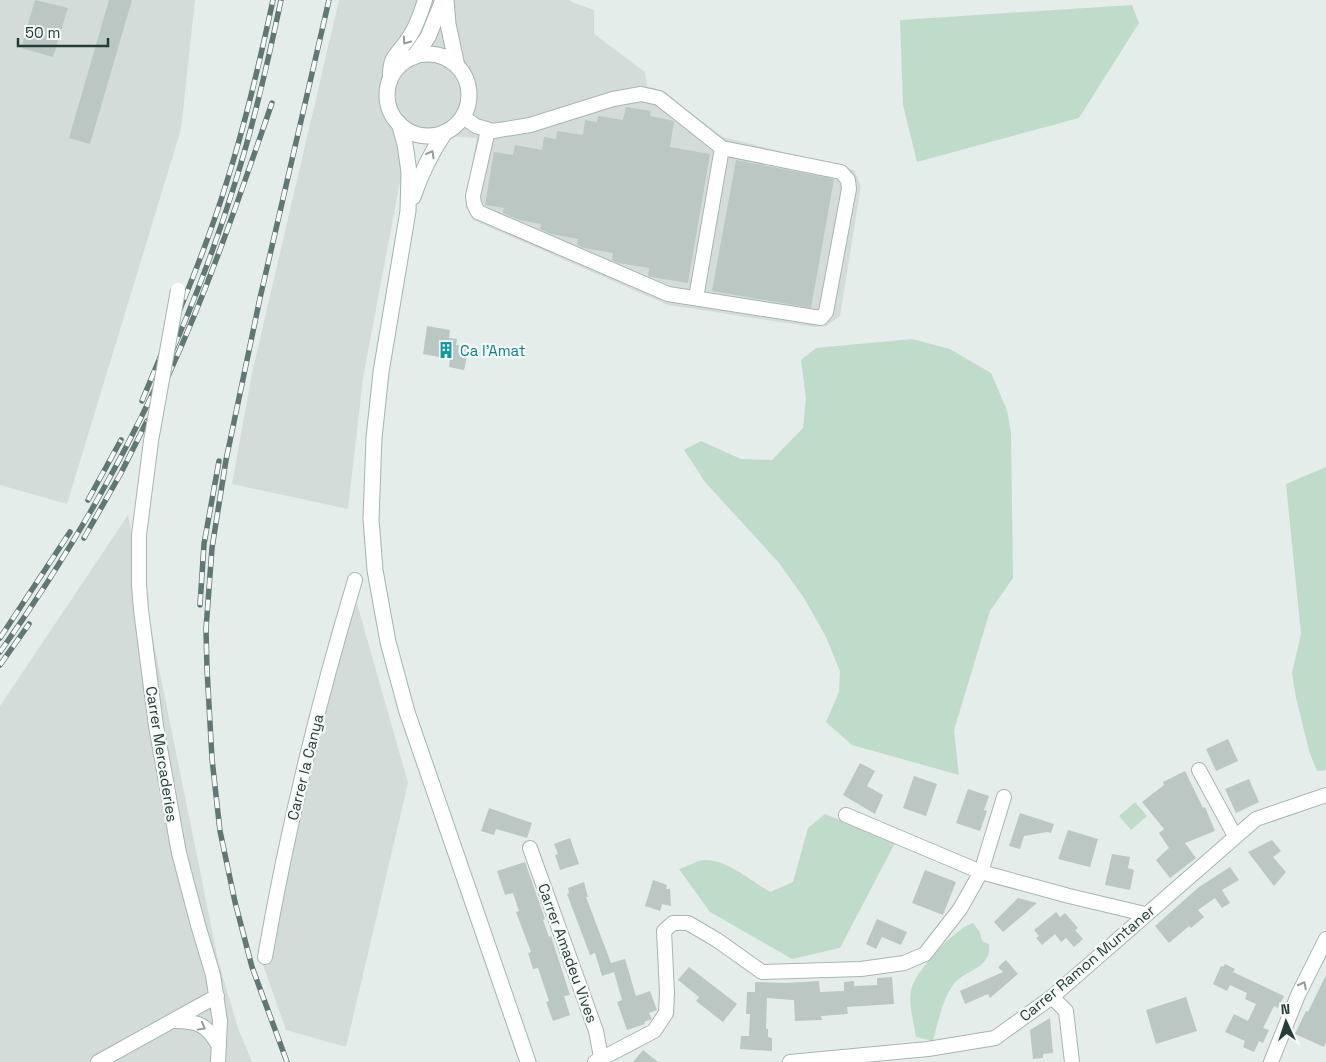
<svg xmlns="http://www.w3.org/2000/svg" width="1326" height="1062" viewBox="0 0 1326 1062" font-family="'Space Grotesk',sans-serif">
	<rect width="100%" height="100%" fill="#e5edea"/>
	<path fill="#d3dcd9" d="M0,0H195L181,129L67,504L0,485Z
		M339,0H569L574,3L594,10V34L645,72L647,86L666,92L681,105L723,137L854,170L861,186L840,316L826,326L814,327L668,305L473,220L466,207V196L477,138L409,134L363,378L348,509L232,484L252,373Z
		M128,515L218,960L238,1028L252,1062H0V706Z
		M354,593L408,783L346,1047L286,1030L261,959Z"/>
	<path fill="#bfdccb" d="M1132,5L1139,23L1079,118L917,162L903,105L900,20Z
		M912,339L950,349L991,373L1007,410L1011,433L1013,578L990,611L954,730L959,775L852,745L826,722L839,692L840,671L826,637L804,598L779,563L705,482L684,450L701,441L741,459L772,460L803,428L806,398L801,360L816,348Z
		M1326,467V770L1317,771L1309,751L1296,698L1292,673L1301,634L1286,484Z
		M1135,802L1147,816L1131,830L1119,816Z
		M825,814L895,843L840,948L792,959L710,912L679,869C686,867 696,861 704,860C727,859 751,881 770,892L793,882L808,828Z
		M973,923L980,932L982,941L989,944C992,969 965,969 953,985C942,1001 938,1022 933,1041L916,1037C914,1023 908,1005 911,990C916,970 954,929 973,923Z"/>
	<path fill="#bac7c3" d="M35,0L68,8L53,57L21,48Z
		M109,0H132L90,144L69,138Z
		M626,107L651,111L650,116L674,121L670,147L710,154L688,283L651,277L648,276L649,268L618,263L612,260L613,253L584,248L577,245L578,239L551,234L540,229L541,224L519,220L503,213L504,208L485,205L494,152L513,155L515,145L542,150L544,137L556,139L557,131L583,135L585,120L597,122L598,116L623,120Z
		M736,160L834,179L811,308L712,291Z
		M427,326L450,330L449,338L457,339L456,345L469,347L464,370L449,367L450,359L423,354Z
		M1228,739L1238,761L1216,771L1206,749Z
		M860,763L875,771L867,786L883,795L875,814L843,795Z
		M1185,771L1203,808L1205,807L1215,831L1185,843L1196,858L1170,878L1156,860L1169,848L1159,833L1164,829L1142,802L1164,785L1163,782Z
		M914,776L937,784L926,816L903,808Z
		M1249,779L1259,802L1236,813L1225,789Z
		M968,789L989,796L984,810L987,811L980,831L956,823Z
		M489,808L532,823L527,838L496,829L494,835L481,831Z
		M1020,813L1054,824L1051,833L1047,832L1024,836L1020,849L1009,846Z
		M1068,830L1098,839L1090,867L1058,859Z
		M570,838L579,864L560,870L555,855L558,854L554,844Z
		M1272,840L1281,851L1273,857L1286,872L1274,886L1248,852Z
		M1112,854L1130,857L1128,868L1134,870L1130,890L1105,885Z
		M525,862L545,919L543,920L549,937L551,936L570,995L564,996L570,1015L553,1021L546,1002L549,1001L538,968L533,969L528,953L531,952L516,912L519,911L513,893L505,895L497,871Z
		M1230,867L1239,880L1222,890L1230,903L1222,908L1215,898L1198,910L1204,917L1191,928L1189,926L1169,943L1155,926L1199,887Z
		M925,870L956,882L943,915L912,903Z
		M653,880L667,885L666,889H670L671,906L662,904L660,911L645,906Z
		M584,882L588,897H586L611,963L625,959L636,996L650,991L657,1010L649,1013L652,1019L644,1022L645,1024L627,1030L617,1002L622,1000L614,972L602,976L595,953L590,955L567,894L569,893L568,888Z
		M1018,898L1037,903L1003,932L994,922Z
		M1056,912L1060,917L1065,913L1078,928L1075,930L1083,939L1074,947L1066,938L1061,942L1055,934L1042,945L1036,938L1039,936L1034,930Z
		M877,919L907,932L901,945L882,937L876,949L866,944Z
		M1006,960L1018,974L990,998L988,994L965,1004L960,991L1003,972L998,967Z
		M1225,964L1235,969L1233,972L1284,996L1278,1008L1274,1006L1263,1028L1269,1030L1263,1043L1259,1041L1254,1052L1243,1047L1245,1041L1225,1032L1234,1014L1248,1021L1256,1004L1245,999L1247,993L1230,985L1227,991L1213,984L1221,966L1223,967Z
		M689,967L737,1004L723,1022L696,1001L699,997L678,980Z
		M1326,975V1042L1324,1047L1295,1034L1306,1011L1308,1012Z
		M892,977L894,1004L847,1007L848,1014L821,1016L822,1020L795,1021L794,1000L767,998L766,1029H768V1037L772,1038V1051L740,1049L741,1036H749L750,1014H746L747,992H755V982L787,983L819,981L820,992L844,991V982L854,981V986L877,985V978Z
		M1186,997L1197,1031L1156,1044L1146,1010Z
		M1050,1018L1053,1053L1043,1054V1058L1033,1059L1030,1030Z
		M643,1050L658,1062H633Z"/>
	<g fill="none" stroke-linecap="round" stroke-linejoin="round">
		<g stroke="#a8b5b2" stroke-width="16">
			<path id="street" d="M390,81C389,53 397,57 410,36C417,25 421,13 425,0
				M463,117L476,126L493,131L530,125L613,99L641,94L659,98L722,148L841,172L848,180L849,189L826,312L821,318L668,294L478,212L474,204L473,196L488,130
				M696,298L722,148
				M151,441L139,535V585L141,610L156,726L179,853L198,925L213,975L220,1021L218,1062
				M1199,770L1235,836
				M846,815L981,872L1069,896L1145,914
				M530,848L596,1031L602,1062
				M265,957C287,830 318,703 355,580
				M1052,997L1066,1011L1072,1062
				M174,1021C199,1021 207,1025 219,1046
				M98,1062L217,996
				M595,1062L654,1031L666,1013L667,993L664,931L673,923H688L717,940L762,972L861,969L904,963L925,954L960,909L981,872L1004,797
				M790,1062L928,1049L995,1038L1052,997L1256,819L1326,795
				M1271,1062L1298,995L1326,939"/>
		</g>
		<g stroke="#a1b5b0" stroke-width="17">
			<path id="secondary" d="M446,0L448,24L457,66
				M387 95a41 41 0 1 1 82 0a41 41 0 1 1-82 0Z
				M414,57L428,37L443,0
				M399,123L405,144L409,172L408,211L381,372L374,438L371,519L375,570L388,642L407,712L528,1062
				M413,197C421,173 431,153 445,132"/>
		</g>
		<use href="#street" stroke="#fff" stroke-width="14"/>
		<use href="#secondary" stroke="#fff" stroke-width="15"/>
		<g stroke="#607875" stroke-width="5.5">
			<path id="rail" d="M168,376C209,287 240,195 272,103
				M142,401C172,328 204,256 227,181C246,121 260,61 273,0
				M88,500L121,440
				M84,538L121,473L147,421
				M200,605L204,544L219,461
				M0,638L70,532
				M0,652C102,509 183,351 235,183C254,123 268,62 281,0
				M0,665L29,624
				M287,1062L252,967L235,902L220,831L212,759L207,669L206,629L212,548L226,460L260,298L329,0"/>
		</g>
		<use href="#rail" stroke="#f5f9f8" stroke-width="4" stroke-dasharray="11" stroke-linecap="butt"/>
		<g stroke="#a8b5b2" stroke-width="16" stroke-linecap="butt">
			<path id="street-bridge" d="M151,441L178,290"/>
		</g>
		<use href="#street-bridge" stroke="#fff" stroke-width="14"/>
	</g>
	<defs><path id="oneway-chevron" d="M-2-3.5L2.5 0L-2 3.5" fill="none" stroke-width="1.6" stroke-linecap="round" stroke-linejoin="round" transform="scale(1.25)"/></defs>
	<g stroke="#929e9c">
		<use href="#oneway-chevron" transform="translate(406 41) rotate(126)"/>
		<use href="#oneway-chevron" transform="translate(431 154) rotate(-60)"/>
		<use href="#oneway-chevron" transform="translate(1303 985) rotate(-63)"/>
		<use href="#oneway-chevron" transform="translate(202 1027) rotate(29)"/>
	</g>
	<defs>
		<g id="building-bare" transform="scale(1.35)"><path d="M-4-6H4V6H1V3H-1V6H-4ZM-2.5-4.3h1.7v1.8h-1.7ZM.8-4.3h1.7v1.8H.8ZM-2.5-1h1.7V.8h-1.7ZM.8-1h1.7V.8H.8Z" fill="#0f9aa8" stroke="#f5f9f8" stroke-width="2.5" paint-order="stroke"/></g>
	</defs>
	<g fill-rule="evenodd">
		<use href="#building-bare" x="446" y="350"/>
	</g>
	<g text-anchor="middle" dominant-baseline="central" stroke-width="4.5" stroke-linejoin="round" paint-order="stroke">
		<g font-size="15" fill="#0d838f" stroke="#f5f9f8" text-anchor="start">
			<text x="460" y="350">Ca l'Amat</text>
		</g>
		<g font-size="15" fill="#253d3a" stroke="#f5f9f8">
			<text transform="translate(162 754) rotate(81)">Carrer Mercaderies</text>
			<text transform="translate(305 767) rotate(-76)">Carrer la Canya</text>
			<text transform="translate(568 953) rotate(70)">Carrer Amadeu Vives</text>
			<text transform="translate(1087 963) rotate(-40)">Carrer Ramon Muntaner</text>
		</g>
	</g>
	<g transform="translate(1286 1022) rotate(357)" stroke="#f5f9f8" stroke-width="4" paint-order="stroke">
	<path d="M0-4L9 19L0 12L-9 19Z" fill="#253d3a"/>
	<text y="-8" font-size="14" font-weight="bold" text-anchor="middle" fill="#253d3a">N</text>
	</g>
	<path d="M18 38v8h90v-8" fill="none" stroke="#253d3a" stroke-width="2.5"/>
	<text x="25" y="38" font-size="15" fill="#253d3a" stroke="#f5f9f8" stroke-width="4" paint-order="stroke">50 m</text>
</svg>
